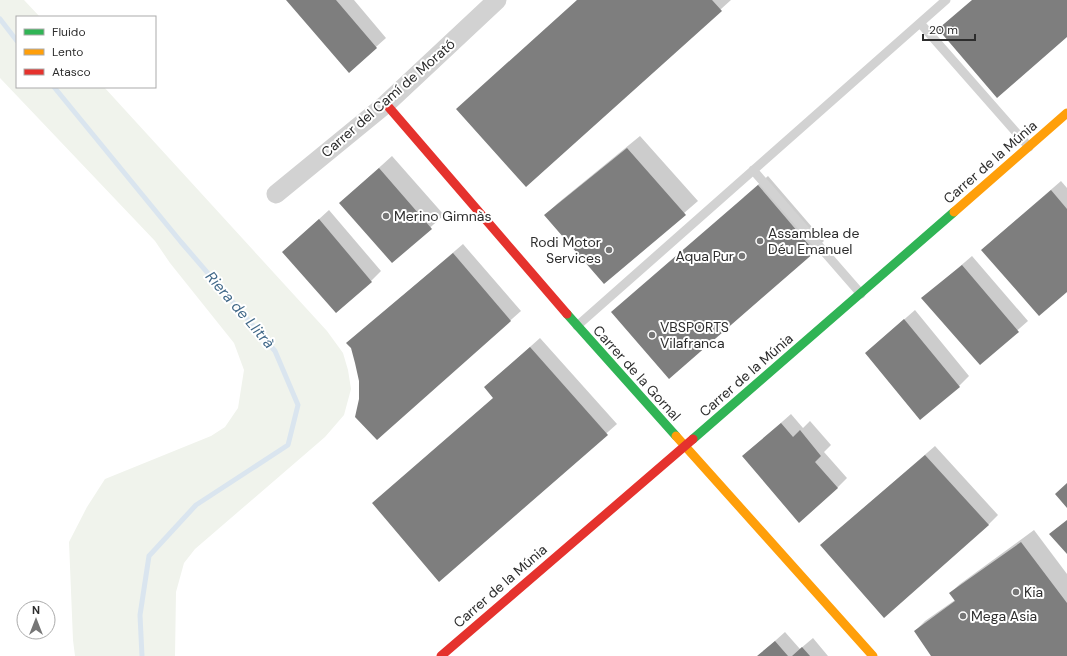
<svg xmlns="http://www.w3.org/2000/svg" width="1067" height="656" viewBox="0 0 1067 656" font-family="'DM Sans',sans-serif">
	<rect width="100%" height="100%" fill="#fff"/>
	<path fill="#f0f3ec" d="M0,0H24L40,17H17V87H104L327,331L343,353L348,370L351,389L344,415L325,437L195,549L184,563L176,592L175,656H75L73,640L69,542L87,507L105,479L211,436L225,427L238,408L244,370L234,343L170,263L155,241L0,78Z"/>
	<path fill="#0003" d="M288,0H354L386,38L349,71Z
		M577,0H731L526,185Z
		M640,136L698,201L604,282L545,215L558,203Z
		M392,156L444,215L392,262L340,203Z
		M768,176L824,241L669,377L744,197Z
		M1061,181L1067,188V290L993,240Z
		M329,210L381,271L371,281L283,252Z
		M463,244L521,311L377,439L360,399V381L352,347L348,343Z
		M972,256L1028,321L980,363L923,298Z
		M915,310L969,376L959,386L876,344Z
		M540,338L617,424L439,581L373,503L494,398L485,387Z
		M791,414L803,428L810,421L831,445L824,452L847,478L837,488L743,456Z
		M935,446L998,515L988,525L821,545Z
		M1034,530L1067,574V656H933L915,631L925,621L955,600L950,593L960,584Z
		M785,632L800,649L813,638L828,656H758Z"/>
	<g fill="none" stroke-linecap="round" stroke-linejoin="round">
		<path stroke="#dae5ef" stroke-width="5" d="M0,19L17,41
			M54,87L181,242L275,351L298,405L288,445L196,505L149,556L140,615L142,656"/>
	</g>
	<path fill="#7e7e7e" d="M286,0H336L377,48L349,73Z
		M577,0H712L722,11L526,187L456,109Z
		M972,0H1067V37L997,98L938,29Z
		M627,148L686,215L604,284L544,215Z
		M379,168L432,229L392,263L339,203Z
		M758,185L815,252L669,379L611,312Z
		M1051,190L1067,209V292L1039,316L981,250Z
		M319,219L372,282L336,313L282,252Z
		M453,253L511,321L377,440L355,417L359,399V381L355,363L351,348L346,343Z
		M962,265L1019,332L980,365L921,298Z
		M904,319L960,387L920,420L865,353Z
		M530,347L608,435L439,582L372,503L493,398L484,387Z
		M781,423L793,437L800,430L821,456L815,462L838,488L799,523L742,456Z
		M925,455L989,525L884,618L820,545Z
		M1067,483V508L1055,494Z
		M1067,520V554L1049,534Z
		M1021,542L1067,603V656H931L914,631L955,601L949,593Z
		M775,641L788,656H757Z
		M802,647L810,656H792Z"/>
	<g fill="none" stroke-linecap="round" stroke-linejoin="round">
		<path stroke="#d2d2d2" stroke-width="9" d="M920,23L1029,147
			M753,170L861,294
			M577,326L946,0"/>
		<path stroke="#d2d2d2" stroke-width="19" d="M276,194L386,104L497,0"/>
		<path stroke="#30b455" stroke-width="9" d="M567,314L676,436
			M693,439L954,212"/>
		<path stroke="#ff9f0a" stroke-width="9" d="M954,212L1067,113
			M676,436L873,656"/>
		<path stroke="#e5322d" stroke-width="9" d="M386,104L567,314
			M441,656L693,439"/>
	</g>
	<g fill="#767676" stroke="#fff" stroke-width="1.5">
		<circle cx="386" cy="216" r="4"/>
		<circle cx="760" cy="241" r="4"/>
		<circle cx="609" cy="250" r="4"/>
		<circle cx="742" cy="256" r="4"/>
		<circle cx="652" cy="335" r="4"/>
		<circle cx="1016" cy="592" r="4"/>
		<circle cx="963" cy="616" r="4"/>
	</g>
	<g text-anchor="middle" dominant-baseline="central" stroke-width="4" stroke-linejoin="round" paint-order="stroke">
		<g font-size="14" fill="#2d2d2d" stroke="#fff">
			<text transform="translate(388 98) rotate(-41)">Carrer del Camí de Morató</text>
			<text transform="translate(990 162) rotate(-41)">Carrer de la Múnia</text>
			<text transform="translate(637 373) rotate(48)">Carrer de la Gornal</text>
			<text transform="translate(746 375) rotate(-41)">Carrer de la Múnia</text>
			<text transform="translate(500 586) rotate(-41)">Carrer de la Múnia</text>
		</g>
		<g font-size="14" fill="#2d2d2d" stroke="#fff" text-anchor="start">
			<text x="394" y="216">Merino Gimnàs</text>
			<text x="768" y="233">Assamblea de<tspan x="768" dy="16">Déu Emanuel</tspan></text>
			<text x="601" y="242" text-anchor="end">Rodi Motor<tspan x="601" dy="16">Services</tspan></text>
			<text x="734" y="256" text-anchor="end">Aqua Pur</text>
			<text x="660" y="327">VBSPORTS<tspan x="660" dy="16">Vilafranca</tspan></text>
			<text x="1024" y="592">Kia</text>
			<text x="971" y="616">Mega Asia</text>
		</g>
		<g font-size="15" font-style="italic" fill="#426989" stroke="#fff">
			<text transform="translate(240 310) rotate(49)">Riera de Llitrà</text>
		</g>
	</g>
	<rect x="16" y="16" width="140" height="72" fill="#ffffff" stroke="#ababab"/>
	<rect x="24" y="29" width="20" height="6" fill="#30b455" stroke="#ababab"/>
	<text x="52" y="36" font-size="12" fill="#2d2d2d">Fluido</text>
	<rect x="24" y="49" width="20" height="6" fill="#ff9f0a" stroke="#ababab"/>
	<text x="52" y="56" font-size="12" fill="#2d2d2d">Lento</text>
	<rect x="24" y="69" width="20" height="6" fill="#e5322d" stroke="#ababab"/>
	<text x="52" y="76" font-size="12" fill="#2d2d2d">Atasco</text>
	<g transform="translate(36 620)"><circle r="19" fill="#ffffff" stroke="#ababab"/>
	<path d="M0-3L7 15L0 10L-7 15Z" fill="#767676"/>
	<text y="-6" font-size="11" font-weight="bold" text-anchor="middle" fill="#2d2d2d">N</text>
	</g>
	<path d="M923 34v6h52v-6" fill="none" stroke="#2d2d2d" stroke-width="2"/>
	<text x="929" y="34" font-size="12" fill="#2d2d2d" stroke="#ffffff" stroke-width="3" paint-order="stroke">20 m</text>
</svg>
